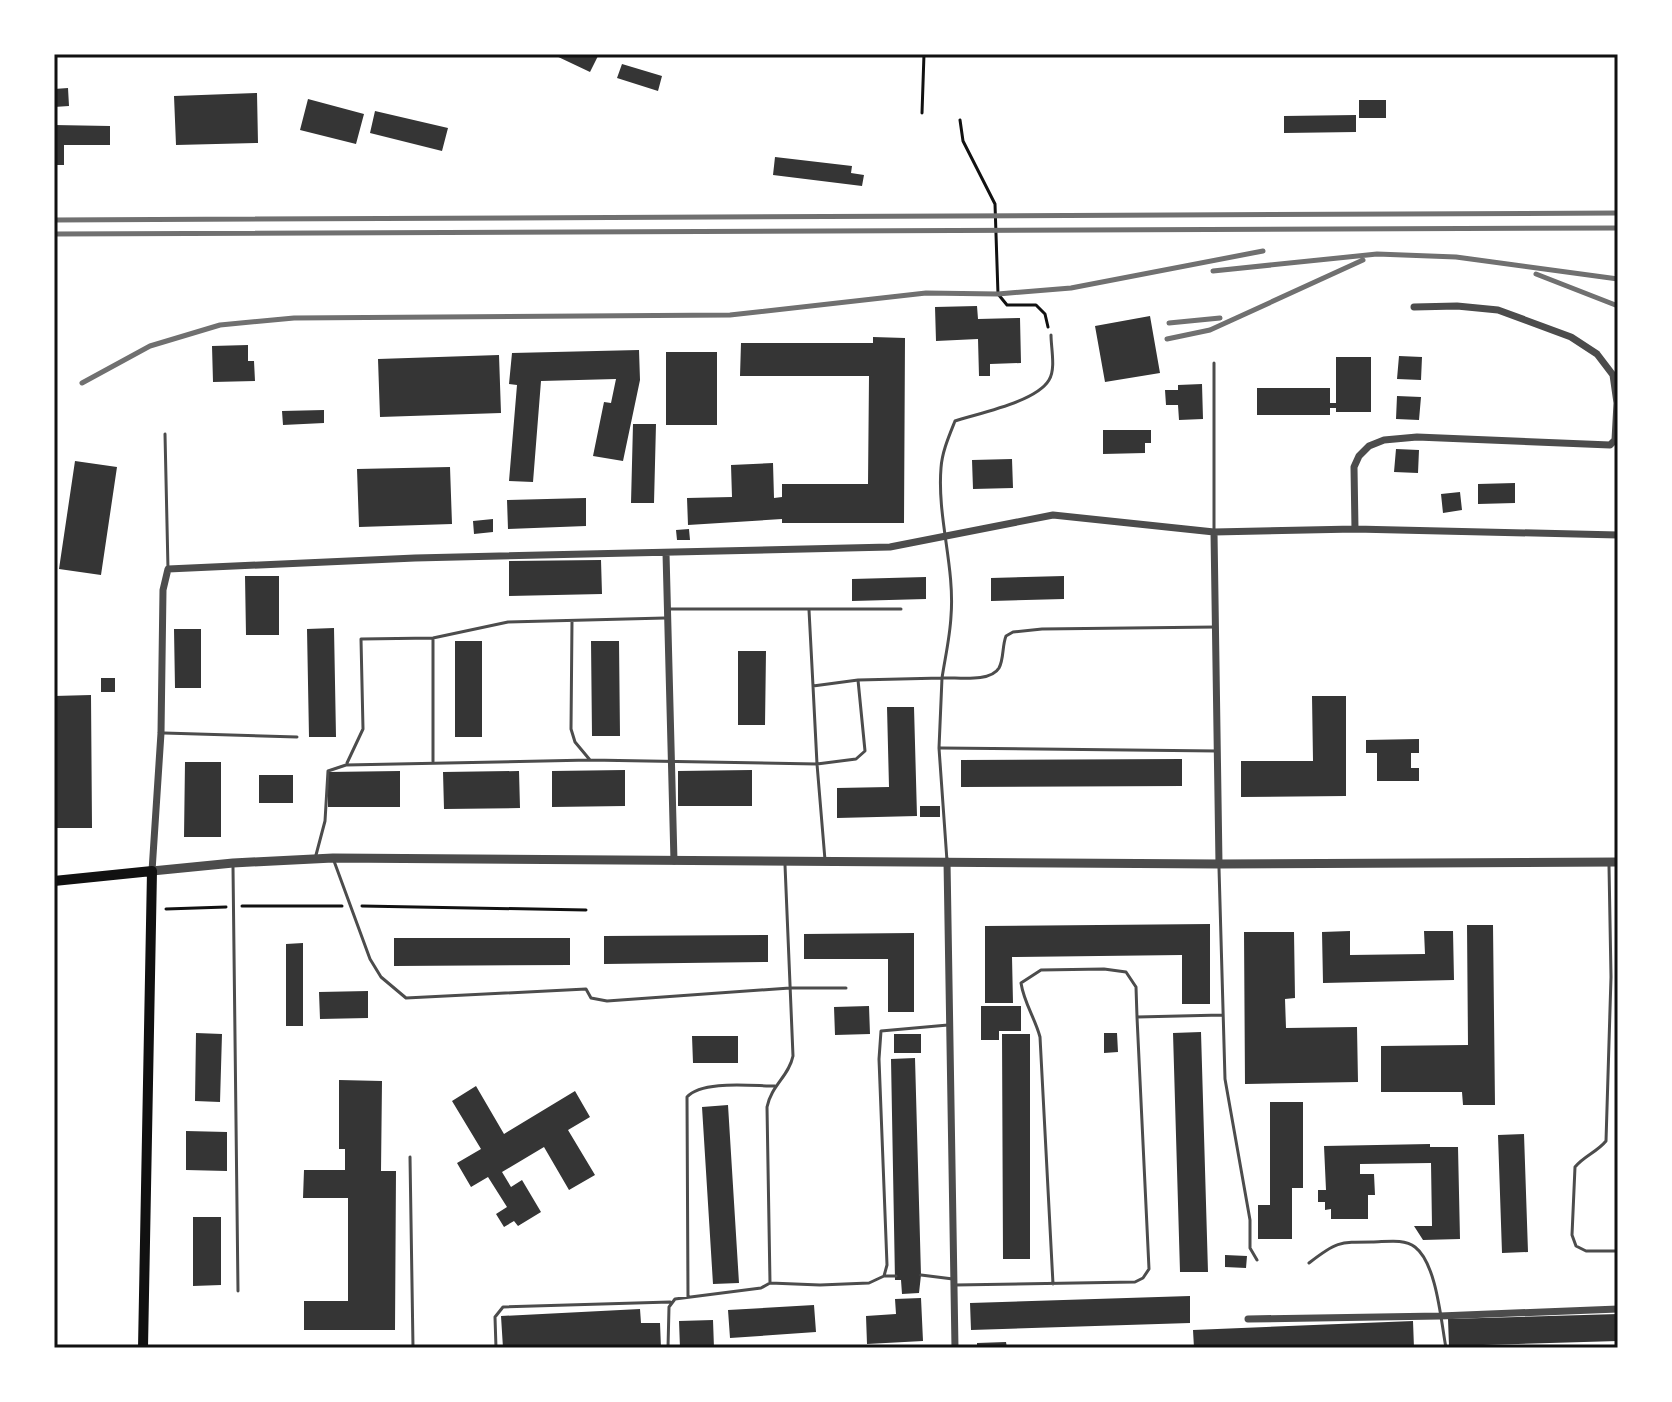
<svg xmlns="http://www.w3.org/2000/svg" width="1672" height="1402" viewBox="0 0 1672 1402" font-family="'Noto Sans',sans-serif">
	<rect width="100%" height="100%" fill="#fff"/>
	<path fill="#353535" d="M552,54H599L590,72Z
		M622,64L662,76L658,91L617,78Z
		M68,88L69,106L54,107V89Z
		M257,93L258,143L176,145L174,96Z
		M308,99L364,114L356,144L300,130Z
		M1359,100H1386V118H1359Z
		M375,111L448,128L442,151L370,133Z
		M1356,115V132L1284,133V116Z
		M54,125L110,126V145H64V165H54Z
		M775,157L852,166L851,173L864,175L862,186L773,175Z
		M977,306L978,319L1020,318L1021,363L990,364V376H979L978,339L936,341L935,307Z
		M1150,316L1160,373L1105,382L1095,326Z
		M873,337L905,338L904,523H782V519L688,525L687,498L732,497L731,465L773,463L774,498L782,497V484H868L869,376H740L741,343H873Z
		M248,345V361H254L255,381L213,382L212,346Z
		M639,350L640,380L623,461L593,456L604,402L611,403L616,379L541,381L533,482L509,481L517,385L509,384L512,353Z
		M666,352H717V425H666Z
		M499,355L501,413L380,417L378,359Z
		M1399,356L1422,357L1421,380L1397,379Z
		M1336,357H1371V412H1336V408H1330V415H1257V388H1330V403H1336Z
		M1202,384L1203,419L1179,420L1178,405H1166L1165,390H1178V385Z
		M1397,396L1421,397L1419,420L1396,419Z
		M324,410V423L283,425L282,411Z
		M633,424H656L654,503H631Z
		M1103,430H1151V443H1145V453L1103,454Z
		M1396,449L1419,450L1418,473L1394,472Z
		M1012,459L1013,488L973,489L972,460Z
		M75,461L117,467L101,575L59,569Z
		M450,467L452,524L359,527L357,469Z
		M1515,483V503L1478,504V484Z
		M1460,492L1462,510L1443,513L1441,494Z
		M586,498V526L508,529L507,500Z
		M493,519V532L474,534L473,521Z
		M689,529L690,540H677L676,530Z
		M601,560L602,594L509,596V561Z
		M245,576H279V635H246Z
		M1064,576V599L991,601V578Z
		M926,577V599L852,601V579Z
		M334,628L336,737H309L307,629Z
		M174,629H201V688H175Z
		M455,641H482V737H455Z
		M591,641H619L620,736H592Z
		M738,651H766L765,725H738Z
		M101,678H115V692H101Z
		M91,695L92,828H54V696Z
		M1312,696H1346V796L1241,797V761H1313Z
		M887,707H914L917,816L837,818V788L889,787Z
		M1419,739V753H1411V768H1419V781H1377V753H1366V740Z
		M1182,759V786L961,787V760Z
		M185,762H221V837H184Z
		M625,770V806L552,807V771Z
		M752,770V806H678V771Z
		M400,771V807H328V772Z
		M519,771L520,808L444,809L443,772Z
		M259,775H293V803H259Z
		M920,806H940V817H920Z
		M1210,924V1004H1182V955L1012,957L1013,1003H985V926Z
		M1467,925H1493L1495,1105H1463L1462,1092H1381V1046L1468,1045Z
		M1350,931V955L1425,954L1424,931H1453L1454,980L1323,983L1322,932Z
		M1244,932H1294L1295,998L1285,999L1286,1028L1357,1027L1358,1082L1245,1084Z
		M914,933V1012H888V959H804V934Z
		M768,935V962L604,964V936Z
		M394,938H570V965L394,966Z
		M303,943V1026H286V944Z
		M368,991V1018L320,1019L319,992Z
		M869,1006L870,1034L835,1035L834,1007Z
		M981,1006H1021V1031H999V1040H981Z
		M1201,1032L1208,1272H1180L1173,1033Z
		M196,1033L222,1034L220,1102L195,1101Z
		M1104,1033H1117L1118,1052L1104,1053Z
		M894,1034H921V1053H894Z
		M1002,1034H1030V1259H1003Z
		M692,1036H738V1063H693Z
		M915,1058L921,1275L919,1293L902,1294L901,1280H895L891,1059Z
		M339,1080L382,1081L381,1171H396L395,1330H304V1301H348V1198H303L304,1170H345V1149H339Z
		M476,1086L504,1134L575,1091L590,1117L568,1130L595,1175L569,1190L544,1147L502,1172L511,1187L522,1180L541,1212L518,1226L514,1221L504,1227L496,1214L507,1207L488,1177L471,1187L457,1163L481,1149L452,1101Z
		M1270,1102H1303V1188H1292V1239H1258V1205H1270Z
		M728,1105L739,1283L713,1284L702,1107Z
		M186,1131L227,1132V1171L186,1170Z
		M1524,1134L1528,1252L1502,1253L1498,1135Z
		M1430,1144V1147H1458L1460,1239L1423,1240L1414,1226H1432L1431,1163L1360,1164V1174H1374L1375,1195H1368V1219H1331V1209L1325,1210V1202H1318V1190H1326L1324,1146Z
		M193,1217H221V1285L193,1286Z
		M1225,1255L1247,1256L1246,1268L1225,1267Z
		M1190,1296V1323L971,1330L970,1303Z
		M921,1298L923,1341L867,1344L866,1316L896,1314L895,1299Z
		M814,1305L816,1332L730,1338L728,1310Z
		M640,1309L641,1323H660L661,1348H503L501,1316Z
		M1618,1314V1341L1449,1346L1448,1319Z
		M713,1320L714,1348H680L679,1321Z
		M1413,1321L1414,1348H1194L1193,1330Z
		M1006,1342L1007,1348H977V1343Z"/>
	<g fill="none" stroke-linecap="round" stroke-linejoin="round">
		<path stroke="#111" stroke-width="3" d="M922,113L924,54
			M960,120L963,141L995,204L998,294L1007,305H1036L1045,314L1048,327
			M242,906H342
			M362,906L586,910
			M166,909L226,907"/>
		<path stroke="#4c4c4c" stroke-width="3" d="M1214,363V532
			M165,434L168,569
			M668,609H901
			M809,610L813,686
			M572,621L571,729L575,742L590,760
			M433,638V761
			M858,680L865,751L856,759L817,764L813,686L858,680L942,678C945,658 950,637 951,616C955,567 937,517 941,468C942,452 949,436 955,421C979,413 1036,402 1049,380C1056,369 1051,348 1051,335
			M164,733L297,737
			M941,748L1217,751
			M347,763L363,729L361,639L433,638L508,622L665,618
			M316,855L325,821L328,771L346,765L590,760L817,764L825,860
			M334,861L370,959L381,977L406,998L586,989L591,998L607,1001L790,988H846
			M947,861L939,748L942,678C956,677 990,683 999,668C1004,659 1002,646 1006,636L1013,632L1042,629L1216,627
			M1609,866L1611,977L1606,1141C1597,1152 1584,1156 1575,1167L1572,1235L1576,1246L1586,1251H1618
			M233,867L238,1291
			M1219,868L1225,1079L1250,1220V1248L1257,1260
			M1309,1263C1336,1242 1338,1242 1372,1242C1385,1242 1404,1238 1415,1247C1437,1264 1441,1322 1446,1348
			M921,1275L953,1279
			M884,1276L887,1265L879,1059L881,1031L948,1025
			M770,1283L767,1107C771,1086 789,1076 793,1056L785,865
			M1053,1284L1040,1037C1035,1018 1024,1003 1021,983L1041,970L1104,969L1126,972L1136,987L1137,1017
			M955,1285L1135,1282L1143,1278L1149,1269L1137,1017L1222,1015
			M688,1297L687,1097C702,1080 752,1086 775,1086
			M374,1348L413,1347L410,1157
			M496,1348L495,1317L503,1307L670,1302
			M668,1348L669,1307L675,1299L761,1288L770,1283L820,1285L869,1283L884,1276H896"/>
		<path stroke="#4c4c4c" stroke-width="7" d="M1355,529L1354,467L1359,456L1369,446L1384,440L1417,437L1610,445L1615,440L1617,403L1613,375L1597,354L1571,337L1498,310L1457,306L1414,307
			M1214,532L1219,864
			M666,553L674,861
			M947,861L955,1348
			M152,871L161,733L163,590L168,569L415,558L890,547L1053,515L1214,532L1355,529L1618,535
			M1248,1319L1440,1316L1618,1309"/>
		<path stroke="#4c4c4c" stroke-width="9" d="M152,871L233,863L333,858L1219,864L1618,862"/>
		<path stroke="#111" stroke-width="10" d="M54,881L152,871L143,1348"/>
		<path stroke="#707070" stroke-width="5" d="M54,220L1618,213
			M54,234L1618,228
			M1213,271L1377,254L1456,257L1618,279
			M1536,274L1618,306
			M1169,323L1220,318
			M1167,339L1210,330L1363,260
			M82,383L150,346L220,325L294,318L730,315L926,293L998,294L1071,288L1263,251"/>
	</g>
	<rect width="1672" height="1402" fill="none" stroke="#ffffff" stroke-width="112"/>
	<rect x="56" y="56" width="1560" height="1290" fill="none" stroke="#111" stroke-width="3"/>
</svg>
